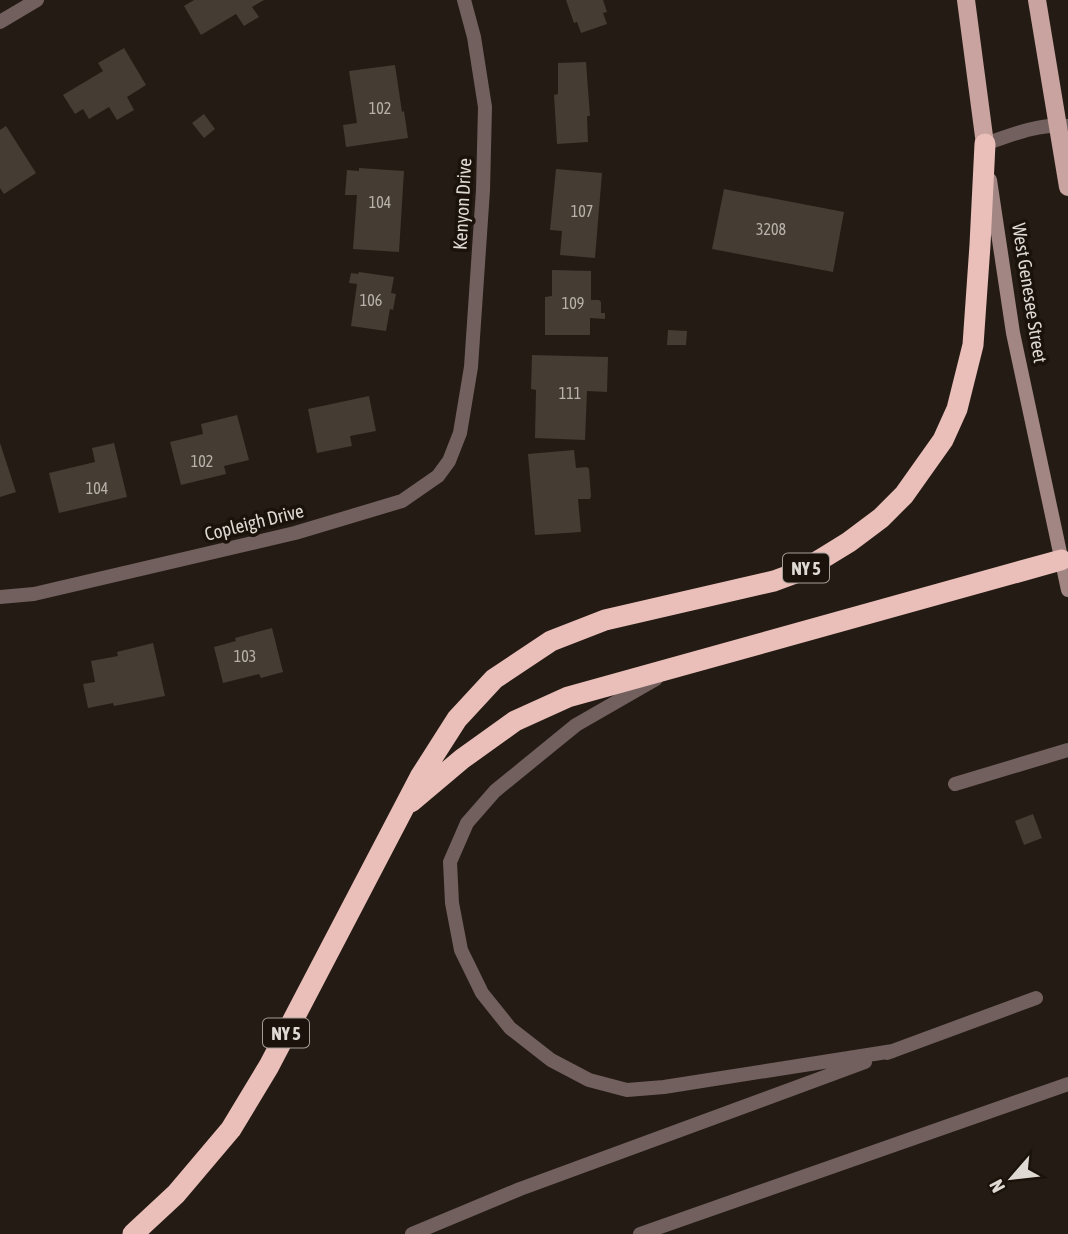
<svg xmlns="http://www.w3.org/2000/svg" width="1068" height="1234" viewBox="0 0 1068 1234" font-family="'Asap Condensed',sans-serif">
	<rect width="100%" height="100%" fill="#241c14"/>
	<path fill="#453c33" d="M194,0H264L252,7L259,17L244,26L236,14L201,35L184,6Z
		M566,0H603L607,12L603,13L607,24L581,33L577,22L574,23Z
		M124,48L146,85L127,97L134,110L117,120L109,107L89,119L83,109L75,114L63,95L103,71L98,63Z
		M586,62L590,116H587L588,142L557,144L554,95L558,94V63Z
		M395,65L402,112L404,111L408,138L346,147L343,125L357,123L349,71Z
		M204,114L215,129L204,138L192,123Z
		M6,126L36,173L4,194L0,188V130Z
		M359,168L404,171L399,252L353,249L357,195H345L347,170L359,171Z
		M556,169L602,173L595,258L560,255L562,231L550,230Z
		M724,189L844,212L833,272L712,249Z
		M552,270L591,271V300H599L601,302V313H605V319L590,318V335H545V297L552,296Z
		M359,272L394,277L391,293L396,294L393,310L390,309L386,331L351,326L357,284L349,283L351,273L358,274Z
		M668,330L687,331L686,345H667Z
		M532,355L608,357L607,392L587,391L585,440L535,438L536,390L531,389Z
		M369,396L376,431L350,436L352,446L317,453L308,409Z
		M237,415L249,460L224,466L226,474L181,485L170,442L203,434L201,424Z
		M0,443L16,492L0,497Z
		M114,443L127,497L59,513L49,473L95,462L92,448Z
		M574,450L576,468L587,467L589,469L591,496L590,499H578L581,532L535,535L528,454Z
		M272,628L283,672L261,678L259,674L223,683L214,647L236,641L235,638Z
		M153,643L165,696L114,706L113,703L88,708L83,684L95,682L91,661L118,656L117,652Z
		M1033,814L1042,838L1024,845L1015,821Z"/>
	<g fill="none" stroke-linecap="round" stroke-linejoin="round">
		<path stroke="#72605e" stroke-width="14" d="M656,679L576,725L495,791L467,823L450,862L452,903L461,950L482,993L510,1028L551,1060L589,1080L627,1090L664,1087L893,1051
			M955,784L1068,750
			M887,1053L1036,998
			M412,1234L520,1189L865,1062
			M640,1234L1068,1084"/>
		<path stroke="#72605e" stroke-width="14" d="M985,144C1011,135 1040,123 1068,126
			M0,597L34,594L295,533L402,501L438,476L449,461L460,433L471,367L483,190L485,107L474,37L464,0"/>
		<path stroke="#72605e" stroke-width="14" d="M0,22L37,0"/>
		<path stroke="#a28683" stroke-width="14" d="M990,180L1013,333L1068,590"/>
		<path stroke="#c8a39f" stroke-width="18" d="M966,0L985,144
			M1037,0L1068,187"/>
		<path stroke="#eabeb9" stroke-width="21" d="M411,802L462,759L515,721L568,697L1061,560
			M133,1234L176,1194L231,1129L269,1066L420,777L457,719L494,679L551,641L605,620L774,581L801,571L823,558L849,542L881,518L904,495L943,440L957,409L973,345L980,245L985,144"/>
	</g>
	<g text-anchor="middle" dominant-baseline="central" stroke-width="7" stroke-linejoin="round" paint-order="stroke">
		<g font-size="16" fill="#b8b2ac">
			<text x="380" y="108">102</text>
			<text x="380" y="202">104</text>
			<text x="582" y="211">107</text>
			<text x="771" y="229">3208</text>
			<text x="371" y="300">106</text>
			<text x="573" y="303">109</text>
			<text x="570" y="393">111</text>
			<text x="202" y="461">102</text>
			<text x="97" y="488">104</text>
			<text x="245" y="656">103</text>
		</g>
		<g fill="#1b130b" stroke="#a49e98" stroke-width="2">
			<rect x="783" y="553.5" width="46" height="29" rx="5"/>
			<rect x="263" y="1018.5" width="46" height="29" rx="5"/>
		</g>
		<g font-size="18" font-weight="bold" fill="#dfd9d4">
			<text x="806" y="568">NY 5</text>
			<text x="286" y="1033">NY 5</text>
		</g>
		<g font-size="19" fill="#dfd9d4" stroke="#1b130b">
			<text transform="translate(462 204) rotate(-87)">Kenyon Drive</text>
			<text transform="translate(1030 293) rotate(81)">West Genesee Street</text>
			<text transform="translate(254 522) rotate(-14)">Copleigh Drive</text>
		</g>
	</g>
	<g transform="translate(1012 1178) rotate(242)" stroke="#1b130b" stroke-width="5" paint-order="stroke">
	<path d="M0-5L12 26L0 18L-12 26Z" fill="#dfd9d4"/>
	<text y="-10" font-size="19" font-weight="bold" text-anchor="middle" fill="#dfd9d4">N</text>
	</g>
</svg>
